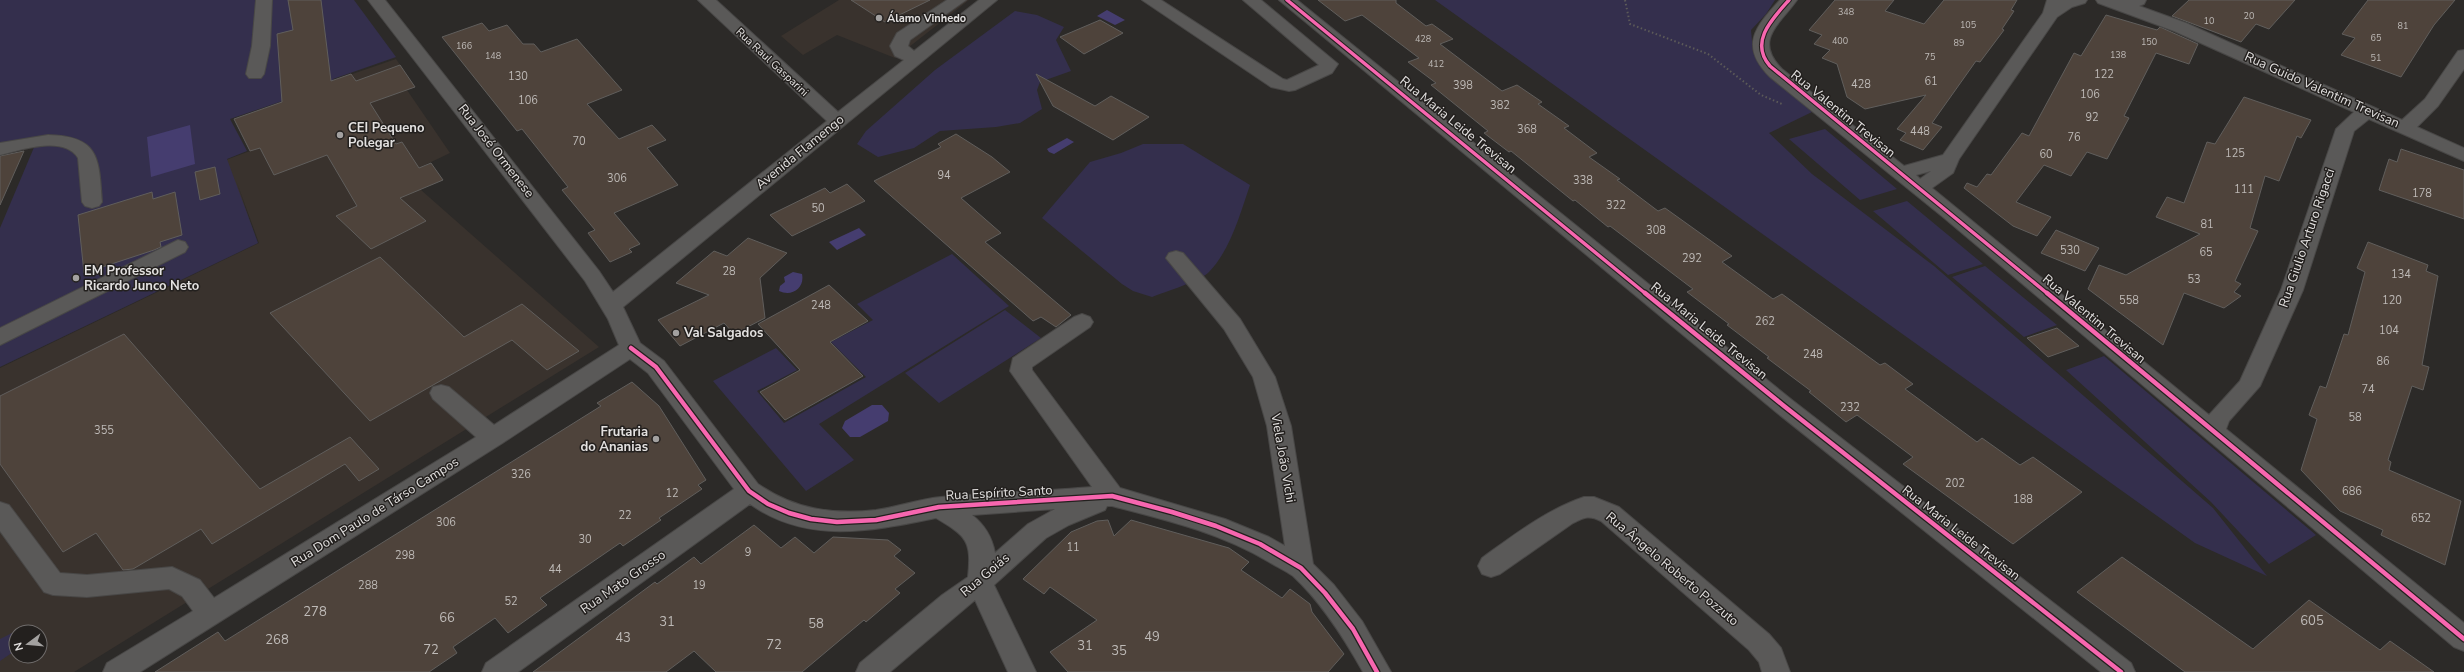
<svg xmlns="http://www.w3.org/2000/svg" width="2464" height="672" viewBox="0 0 2464 672" font-family="'Nunito Sans',sans-serif">
	<rect width="100%" height="100%" fill="#2c2a28"/>
	<path fill="#39322d" fill-rule="evenodd" d="M839,0H969L895,58L837,35L803,55L781,36Z
		M396,59L415,87L407,90L450,153L404,175L599,347L74,672H0V368L259,243L236,180L253,230L3,244L250,151L234,119L340,82L338,79ZM16,632H40V656H16Z"/>
	<path fill="#342f4d" d="M0,0H354L396,57L333,79L335,83L230,119L247,151L227,159L258,243L0,367V228L35,145L0,152Z
		M1435,0H1775L1766,14L1751,30L1753,52L1778,83L1812,112L1769,133L1812,174L1934,266L2213,508L2267,576L2195,543Z
		M1015,11L1037,15L1064,27L1056,40L1071,71L1040,82L1037,90L1042,109L1020,123L996,127L940,131L914,148L878,157L857,144L866,131L935,70Z
		M1825,129L1897,189L1860,200L1789,139Z
		M1143,144H1183L1250,185C1240,214 1231,249 1209,272C1200,281 1165,292 1152,297L1133,291L1122,284L1042,218L1090,162L1121,153Z
		M1907,201L1983,264L1948,275L1873,211Z
		M952,254L1009,306L819,424L854,460L806,491L713,381L776,348L797,370L757,391L784,423L866,377L831,342L873,320L857,304Z
		M1985,266L2057,325L2024,337L1952,277Z
		M1005,310L1041,338L939,403L905,373Z
		M2104,356L2316,535L2269,564L2211,502L2066,370Z
		M12,633L16,650L0,661V639Z"/>
	<path fill="#453d6f" d="M1107,10L1125,20L1115,25L1097,16Z
		M190,125L195,164L151,177L147,137Z
		M1067,138L1074,142L1054,154L1049,152L1047,149Z
		M859,228L866,235L837,250L829,242Z
		M793,272L802,274C805,288 792,297 779,291L780,286L785,282L784,277Z
		M872,405H882L889,413L888,421L860,437H850L842,428L845,421Z"/>
	<path fill="#4e433b" stroke="#605e5c" d="M288,0H321L331,81L351,74L356,81L400,65L415,87L370,103L396,144L402,142L419,168L431,163L443,180L400,198L426,221L371,249L336,216L357,206L327,155L274,175L260,148L250,151L234,119L282,102L277,34L293,30Z
		M851,0H930L885,22Z
		M1318,0H1396V3L1426,26L1432,24L1453,39L1440,44L1502,91L1517,85L1542,102L1538,104L1569,126L1564,128L1597,153L1589,157L1620,179L1617,180L1658,211L1665,208L1732,256L1722,262L1773,299L1782,294L1880,365L1885,363L1913,384L1905,389L1977,442L1982,438L2020,465L2033,457L2082,492L2013,544L1903,464L1913,457L1857,415L1846,422L1809,392L1811,391L1767,358L1769,357L1727,325L1729,324L1687,292L1693,289L1610,226L1608,227L1575,200L1573,201L1511,151L1509,152L1484,133L1488,131L1431,85L1436,83L1408,62L1419,58L1362,15L1345,21Z
		M1835,0H1894L1885,11L1924,24L1944,0H2017L2011,10L2014,11L2002,29L2004,30L1980,62L1976,61L1932,123L1942,127L1923,150L1900,140L1906,133L1897,129L1926,95L1865,109L1847,97L1837,64L1822,58L1830,50L1814,44L1822,35L1809,30Z
		M2189,0H2295L2269,29L2256,24L2241,42L2172,16Z
		M2368,0H2455L2434,25L2401,77L2341,55L2355,38L2342,34Z
		M2106,15L2157,30L2160,27L2198,44L2189,64L2156,53L2124,116L2129,118L2107,159L2087,152L2071,176L2044,165L2016,202L2051,217L2037,236L2013,226L1964,188L1967,183L1977,187L1987,174L1991,175L2022,133L2029,136L2074,53L2081,56Z
		M1100,20L1123,33L1084,54L1060,37Z
		M482,23L489,31L507,25L523,44H534L541,52L577,39L622,90L587,104L619,139L652,125L666,140L647,148L678,185L614,213L640,244L629,249L632,252L610,262L588,233L595,230L562,190L568,187L522,129L517,131L442,37Z
		M1036,74L1095,106L1111,96L1149,117L1113,140L1053,106Z
		M2244,97L2311,120L2301,138L2297,136L2279,181L2265,176L2250,228L2258,231L2235,281L2241,284L2234,292L2241,296L2224,308L2184,293L2163,345L2088,289L2099,265L2126,275L2200,234L2156,217L2167,197L2184,203L2207,142L2215,144Z
		M956,134L992,157L1010,172L961,198L1001,233L985,242L1071,315L1056,327L1041,317L1033,321L874,181L941,147L938,144Z
		M2401,149L2464,170V219L2379,190L2389,159L2397,162Z
		M24,151L0,205V156Z
		M215,167L220,194L200,200L195,172Z
		M847,184L865,201L792,236L770,215L825,188L830,193Z
		M152,192L153,199L175,192L182,235L160,242L161,247L154,250L84,273L78,215Z
		M2056,230L2099,248L2085,271L2041,253Z
		M748,238L787,253L760,278L765,318L734,334L724,323L680,346L658,320L709,295L676,283L714,251L727,256Z
		M2368,242L2428,265L2426,271L2438,276L2422,365L2429,367L2423,390L2412,386L2388,460L2391,462L2389,470L2461,501L2445,565L2381,535L2383,530L2340,511L2301,470L2317,419L2309,415L2320,386L2326,388L2344,334L2348,335L2365,272L2357,268Z
		M380,257L464,337L522,304L579,351L547,370L512,340L370,421L270,313Z
		M829,285L868,321L830,342L863,376L785,420L760,392L800,370L758,324Z
		M2057,328L2079,346L2048,357L2027,338Z
		M124,334L260,489L350,437L379,469L359,481L345,464L212,544L201,529L133,569L123,570L96,533L63,552L0,464V396Z
		M632,382L659,406L706,480L698,485L702,489L659,518L661,520L623,546L620,543L540,598L547,605L508,633L495,618L453,647L457,653L429,672H155L218,632L225,641L601,406L597,403Z
		M1108,520L1114,536L1131,520L1229,548L1249,562L1241,570L1282,598L1290,589L1310,604L1312,612L1344,654L1328,672H1068L1050,652L1097,620L1050,587L1044,594L1023,579L1071,532L1097,521Z
		M754,525L781,548L795,537L814,553L833,537L888,540L901,550L894,556L915,573L895,589L900,593L866,622L864,620L802,672H716L694,651L666,672H533L655,582L657,584L694,557L701,564Z
		M2122,557L2253,649L2309,600L2380,650L2390,641L2434,672H2185L2077,592Z"/>
	<g fill="none" stroke-linecap="round" stroke-linejoin="round">
		<g stroke="#484746" stroke-width="2">
			<path id="minor" d="M256,0H272L270,46L264,74L261,78H249L246,74L252,46Z
				M368,0H385L599,271L613,292L827,121L698,0H716L838,112L904,60L895,56L890,46L897,33L947,0H966L910,40L908,46L914,51L979,0H997L623,307L640,343L664,361L758,484C794,509 832,515 876,510C898,507 919,499 941,497C991,493 1042,491 1092,487L1010,371L1013,358L1074,317L1082,314L1090,317L1093,322L1090,327L1032,367V370L1120,488L1225,519L1269,537L1285,546L1267,426L1253,377L1224,329L1166,258L1169,253L1176,251L1183,253L1240,319L1275,377L1291,426L1313,564L1334,585L1362,621L1391,672H1363C1344,638 1322,603 1293,576C1286,571 1277,567 1269,562C1221,533 1166,520 1112,506H1107L1105,510L1069,525L1046,538L994,585L1036,672H1008L975,600L890,672H856L860,663L942,595L968,577C972,540 966,536 936,518C872,531 808,545 750,504L518,672H482L486,663L734,489L648,373L630,359L501,444L140,672H103L107,663L193,611L182,596L169,589L87,597L53,595L44,592L0,531V502L9,505L60,573L87,575L172,567L200,580L214,598L476,437L433,399L430,393L433,387L441,385L449,387L494,425L619,345L608,319L585,281ZM1055,509L1028,524L995,553C992,537 985,525 972,515Z
				M1142,0H1161L1283,79L1287,80L1319,65L1243,0H1261L1338,64L1332,73L1295,90L1289,91L1271,87Z
				M1279,0H1297L1792,400L2131,663L2135,672H2101L1776,412Z
				M1780,0H1797C1780,24 1753,40 1782,69L1904,166L1943,155L2043,13L2047,0H2087L2085,3L2072,7L2057,17L1959,159L1953,173L1932,188L2209,415L2240,381L2281,290L2336,129L2354,112L2174,31L2098,3L2096,0H2146L2144,4L2139,6L2186,23L2402,120L2425,99L2458,51L2464,50V69L2438,106L2417,127L2464,148V161L2369,119L2354,131L2303,290L2260,386L2229,421L2226,429L2464,623V651L2454,647L1943,217L1770,77C1739,46 1755,27 1780,0ZM1931,171L1920,179L1916,175Z
				M48,135C100,136 99,159 102,202L99,206L92,208L85,206L82,202L78,158C64,135 21,150 0,155V143Z
				M178,240L185,242L188,247L185,252L0,345V328Z
				M1584,497H1594L1619,507L1769,634L1781,648L1790,672H1762L1759,662L1749,650L1601,521C1589,515 1585,517 1573,523L1500,574L1491,577L1482,574L1478,566L1482,558C1514,535 1546,510 1584,497Z"/>
		</g>
		<path stroke="#5c5a59" stroke-width="2" stroke-dasharray="1.5 2.5" stroke-linecap="butt" d="M1625,0L1630,24L1708,54L1761,95L1782,104"/>
		<use href="#minor" fill="#5a5958" fill-rule="evenodd"/>
		<g stroke="#23201e" stroke-width="5.5">
			<path id="cycleway-far1" d="M1287,0L1646,294
				M1789,0C1772,19 1749,42 1770,66L2048,294"/>
		</g>
		<g stroke="#23201e" stroke-width="7">
			<path id="cycleway" d="M1645,293L1784,406L2121,672
				M2047,293L2464,639
				M631,348L656,367L749,491L768,504L789,513L811,519L837,522L876,520L939,507L1112,496L1172,512L1216,526L1260,544L1301,568L1325,593L1353,629L1377,672"/>
		</g>
		<use href="#cycleway-far1" stroke="#f766af" stroke-width="3.5"/>
		<use href="#cycleway" stroke="#f766af" stroke-width="4.5"/>
	</g>
	<g fill="#a3a1a0" stroke="#23201e" stroke-width="1.5">
		<circle cx="879" cy="18" r="4"/>
		<circle cx="340" cy="135" r="4"/>
		<circle cx="76" cy="278" r="4"/>
		<circle cx="676" cy="333" r="4"/>
		<circle cx="656" cy="439" r="4"/>
	</g>
	<g text-anchor="middle" dominant-baseline="central" stroke-width="3" stroke-linejoin="round" paint-order="stroke">
		<g font-size="9" fill="#bebab7">
			<text x="1846" y="12">348</text>
			<text x="2249" y="16">20</text>
			<text x="2209" y="21">10</text>
			<text x="1968" y="25">105</text>
			<text x="2403" y="26">81</text>
			<text x="2376" y="38">65</text>
			<text x="1423" y="39">428</text>
			<text x="1840" y="41">400</text>
			<text x="2149" y="42">150</text>
			<text x="1959" y="43">89</text>
			<text x="464" y="46">166</text>
			<text x="2118" y="55">138</text>
			<text x="493" y="56">148</text>
			<text x="1930" y="57">75</text>
			<text x="2376" y="58">51</text>
			<text x="1436" y="64">412</text>
		</g>
		<g font-size="11" font-weight="bold" fill="#e3e1e0" stroke="#23201e" text-anchor="start">
			<text x="887" y="18">Álamo Vinhedo</text>
		</g>
		<g font-size="11" fill="#e3e1e0" stroke="#23201e">
			<text transform="translate(772 62) rotate(43)">Rua Raul Gasparini</text>
		</g>
		<g font-size="11" fill="#bebab7">
			<text x="2104" y="74">122</text>
			<text x="518" y="76">130</text>
			<text x="1931" y="81">61</text>
			<text x="1861" y="84">428</text>
			<text x="1463" y="85">398</text>
			<text x="2090" y="94">106</text>
			<text x="528" y="100">106</text>
			<text x="1500" y="105">382</text>
			<text x="2092" y="117">92</text>
			<text x="1527" y="129">368</text>
			<text x="1920" y="131">448</text>
			<text x="2074" y="137">76</text>
			<text x="579" y="141">70</text>
			<text x="2235" y="153">125</text>
			<text x="2046" y="154">60</text>
			<text x="944" y="175">94</text>
			<text x="617" y="178">306</text>
			<text x="1583" y="180">338</text>
			<text x="2244" y="189">111</text>
			<text x="2422" y="193">178</text>
			<text x="1616" y="205">322</text>
			<text x="818" y="208">50</text>
			<text x="2207" y="224">81</text>
			<text x="1656" y="230">308</text>
			<text x="2070" y="250">530</text>
			<text x="2206" y="252">65</text>
			<text x="1692" y="258">292</text>
			<text x="729" y="271">28</text>
			<text x="2401" y="274">134</text>
			<text x="2194" y="279">53</text>
			<text x="2129" y="300">558</text>
			<text x="2392" y="300">120</text>
			<text x="821" y="305">248</text>
			<text x="1765" y="321">262</text>
			<text x="2389" y="330">104</text>
			<text x="1813" y="354">248</text>
			<text x="2383" y="361">86</text>
			<text x="2368" y="389">74</text>
			<text x="1850" y="407">232</text>
			<text x="2355" y="417">58</text>
			<text x="104" y="430">355</text>
			<text x="521" y="474">326</text>
			<text x="1955" y="483">202</text>
			<text x="2352" y="491">686</text>
			<text x="672" y="493">12</text>
			<text x="2023" y="499">188</text>
			<text x="625" y="515">22</text>
			<text x="2421" y="518">652</text>
			<text x="446" y="522">306</text>
			<text x="585" y="539">30</text>
			<text x="1073" y="547">11</text>
			<text x="748" y="552">9</text>
			<text x="405" y="555">298</text>
			<text x="555" y="569">44</text>
			<text x="368" y="585">288</text>
			<text x="699" y="585">19</text>
			<text x="511" y="601">52</text>
		</g>
		<g font-size="13" fill="#e3e1e0" stroke="#23201e">
			<text transform="translate(2322 90) rotate(24)">Rua Guido Valentim Trevisan</text>
			<text transform="translate(1843 114) rotate(39)">Rua Valentim Trevisan</text>
			<text transform="translate(1458 125) rotate(39)">Rua Maria Leide Trevisan</text>
			<text transform="translate(496 151) rotate(52)">Rua José Ormenese</text>
			<text transform="translate(800 152) rotate(-39)">Avenida Flamengo</text>
			<text transform="translate(2307 238) rotate(-71)">Rua Giulio Arturo Rigacci</text>
			<text transform="translate(2094 319) rotate(40)">Rua Valentim Trevisan</text>
			<text transform="translate(1709 331) rotate(39)">Rua Maria Leide Trevisan</text>
			<text transform="translate(1283 458) rotate(80)">Viela João Vichi</text>
			<text transform="translate(999 493) rotate(-3)">Rua Espírito Santo</text>
			<text transform="translate(375 512) rotate(-32)">Rua Dom Paulo de Társo Campos</text>
			<text transform="translate(1961 533) rotate(38)">Rua Maria Leide Trevisan</text>
			<text transform="translate(1672 569) rotate(40)">Rua Ângelo Roberto Pozzuto</text>
			<text transform="translate(985 575) rotate(-40)">Rua Goiás</text>
			<text transform="translate(623 582) rotate(-35)">Rua Mato Grosso</text>
		</g>
		<g font-size="13" font-weight="bold" fill="#e3e1e0" stroke="#23201e" text-anchor="start">
			<text x="348" y="128">CEI Pequeno<tspan x="348" dy="15">Polegar</tspan></text>
			<text x="84" y="271">EM Professor<tspan x="84" dy="15">Ricardo Junco Neto</tspan></text>
			<text x="684" y="333">Val Salgados</text>
			<text x="648" y="432" text-anchor="end">Frutaria<tspan x="648" dy="15">do Ananias</tspan></text>
		</g>
		<g font-size="13" fill="#bebab7">
			<text x="315" y="612">278</text>
			<text x="447" y="618">66</text>
			<text x="2312" y="621">605</text>
			<text x="667" y="622">31</text>
			<text x="816" y="624">58</text>
			<text x="1152" y="637">49</text>
			<text x="623" y="638">43</text>
			<text x="277" y="640">268</text>
			<text x="774" y="645">72</text>
			<text x="1085" y="646">31</text>
			<text x="431" y="650">72</text>
			<text x="1119" y="651">35</text>
		</g>
	</g>
	<g transform="translate(28 644) rotate(254)"><circle r="19" fill="#23201e" stroke="#706d6c"/>
	<path d="M0-3L7 15L0 10L-7 15Z" fill="#a3a1a0"/>
	<text y="-6" font-size="11" font-weight="bold" text-anchor="middle" fill="#e3e1e0">N</text>
	</g>
</svg>
